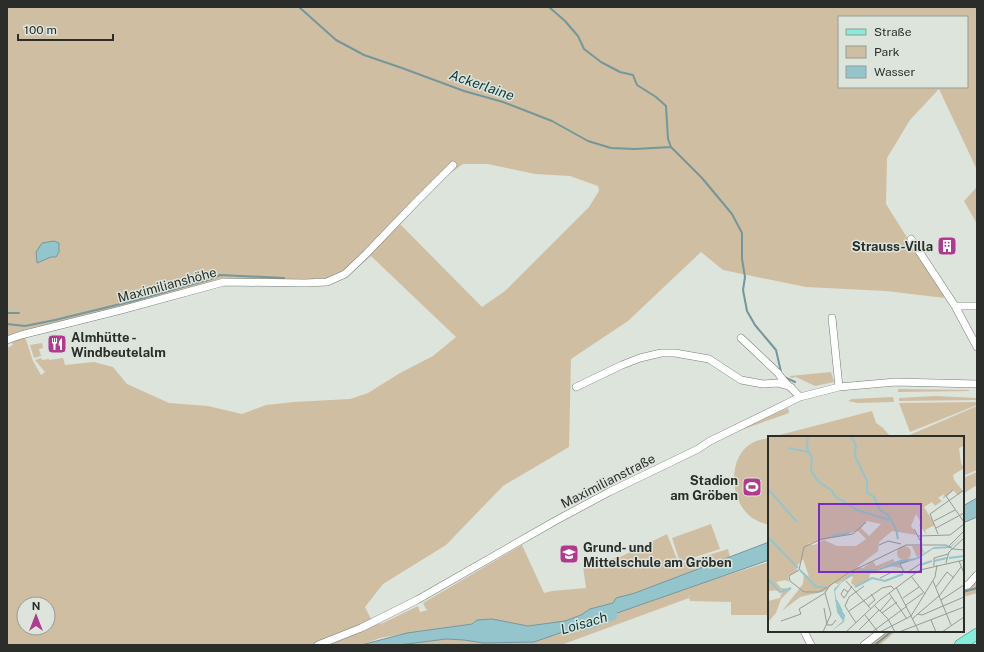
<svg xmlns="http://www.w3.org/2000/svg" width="984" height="652" viewBox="0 0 984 652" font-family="'Public Sans',sans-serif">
	<rect width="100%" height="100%" fill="#dce4dc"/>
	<path fill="#d0bea3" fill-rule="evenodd" d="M7,7H977V170L939,89L910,120L887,158L886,204L945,298L886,291L806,287L723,270L701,252L628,321L571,359L569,447L503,486L446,545L383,584L365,607L374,625L383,623L418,606L420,612L428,610L426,609L423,603L522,545L544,593L552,591L586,588L583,567L622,556L667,534L679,564L728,549L730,557L635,593L616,598L613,603L590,609L581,615L565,621L528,626L492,619L477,620L471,624L420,631L380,638L361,645H7V348L13,345L11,340L25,337L33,361L41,375L45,372L35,360L41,358L42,360L49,359V360L63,358L65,365L94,362L113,367L127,384L169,403L208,406L242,414L266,405L294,402L350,399L368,393L400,373L433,356L456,337L371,256L344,278L335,283L317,278L312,280L231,279L93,315L17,332L7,336ZM839,17H967V87H839ZM463,164H488L535,174L570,176L598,186L599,191L589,207L505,291L482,307L400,224L449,174ZM24,604H48V628H24Z
		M977,187V224L964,201Z
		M42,343L43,348L39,349L41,356L34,358L30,345Z
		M831,372L834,382L815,386L796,377L791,378L790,376Z
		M898,389L969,390V391L898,392Z
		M936,396L977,398V400L899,401V398Z
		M893,397L894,402H893L858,403L848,401L852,399Z
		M977,402V405L910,432L899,403Z
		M977,406V470L963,476V437H905Z
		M788,408L789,413L744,429V428Z
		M872,411L876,423L882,427L891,437H772Z
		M769,438V525C764,523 758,522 754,519C729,504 726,455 754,442C758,440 764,439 769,438Z
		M977,472V485L963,494V478Z
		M711,524L720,549L680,562L672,538Z
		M769,562V615H731V602L690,601L689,597L691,595L689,596V598L561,645H399L446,639L464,640L484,643L534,642L706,582Z
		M977,583V593L963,597V588Z
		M884,631H896L880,645H866Z"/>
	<path fill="#94c5cc" stroke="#74979b" d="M54,241L59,243V252L56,257H51L37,263L36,252L42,243Z
		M977,498V517L963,523V506Z
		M769,542V560L534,642L484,643L464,640L446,639L399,645H361L407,633L472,624L477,620L492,619L528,626L565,621L581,615L590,609L613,603L616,598L635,593Z"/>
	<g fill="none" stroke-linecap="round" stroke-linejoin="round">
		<path stroke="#74979b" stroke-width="2" d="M299,7L336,40L364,55L402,68L464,91L503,102L552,121L588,141L611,148L635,149L671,147
			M549,7L565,21L578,36L584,49L601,62L620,72L633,75L637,85L656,97L666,106L668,139L671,147L702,178L732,214L742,233V259L745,277L743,290L747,311L755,325L776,350L781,372
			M7,313H19
			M7,324L25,326L55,320L133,301L211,279L220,275L284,278
			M784,377L795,382
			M963,592L977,588
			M875,645L892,631"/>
		<path stroke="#94c5cc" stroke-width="11" d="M575,626L591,623L612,615"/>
		<g stroke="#777d76" stroke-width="8">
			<path id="street" d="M911,239L955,306L977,347
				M955,306H977
				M832,318L839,387
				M741,338L778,373C784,383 793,389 800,397
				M7,340L21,335L121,310L224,282L305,283L327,282L345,274L366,254L415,203L453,165
				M576,387L622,365L640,358L661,353H675L709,359L741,380L763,384L778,383L791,387
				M963,586L968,585L977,575
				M804,631L811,645
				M318,645L361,628L417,600L555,521L609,492L698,449L710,441L800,397L839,387L896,382L977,384
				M864,645L882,631"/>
		</g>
		<g stroke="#30a28c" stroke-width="12">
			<path id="primary" d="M960,645L977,634"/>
		</g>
		<use href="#street" stroke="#fff" stroke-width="7"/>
		<use href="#primary" stroke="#85edd9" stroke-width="11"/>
	</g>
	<defs>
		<g id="building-square" transform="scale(1)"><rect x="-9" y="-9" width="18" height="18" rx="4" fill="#b1398e" stroke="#dce4dc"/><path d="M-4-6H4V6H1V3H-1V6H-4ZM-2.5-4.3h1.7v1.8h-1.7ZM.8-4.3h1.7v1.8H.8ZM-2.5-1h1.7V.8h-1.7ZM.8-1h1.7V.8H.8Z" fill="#fff"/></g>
		<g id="restaurant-square" transform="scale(1)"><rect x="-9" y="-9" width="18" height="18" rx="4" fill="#b1398e" stroke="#dce4dc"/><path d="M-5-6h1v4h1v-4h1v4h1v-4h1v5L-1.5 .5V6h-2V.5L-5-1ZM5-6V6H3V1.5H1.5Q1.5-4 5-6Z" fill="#fff"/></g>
		<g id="stadium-square" transform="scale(1)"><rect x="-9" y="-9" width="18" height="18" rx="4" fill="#b1398e" stroke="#dce4dc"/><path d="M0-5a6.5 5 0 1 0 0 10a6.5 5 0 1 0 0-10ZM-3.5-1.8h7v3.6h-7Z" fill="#fff"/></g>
		<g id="school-square" transform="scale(1)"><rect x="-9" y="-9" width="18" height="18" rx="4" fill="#b1398e" stroke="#dce4dc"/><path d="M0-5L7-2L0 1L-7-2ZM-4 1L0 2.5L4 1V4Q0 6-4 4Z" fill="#fff"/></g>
	</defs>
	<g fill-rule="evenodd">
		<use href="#building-square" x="947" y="246"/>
		<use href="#restaurant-square" x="57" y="344"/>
		<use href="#stadium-square" x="752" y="487"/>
		<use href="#school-square" x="569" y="554"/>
	</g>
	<g text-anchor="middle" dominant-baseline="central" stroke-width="3" stroke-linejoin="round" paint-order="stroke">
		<g font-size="13" font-weight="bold" fill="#2a2d2a" stroke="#dce4dc" text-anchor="end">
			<text x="933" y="246">Strauss-Villa</text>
			<text x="71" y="337" text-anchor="start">Almhütte -<tspan x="71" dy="15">Windbeutelalm</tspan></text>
			<text x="738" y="480">Stadion<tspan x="738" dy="15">am Gröben</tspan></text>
			<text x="583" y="547" text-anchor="start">Grund- und<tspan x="583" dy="15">Mittelschule am Gröben</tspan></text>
		</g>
		<g font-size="13" fill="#2a2d2a" stroke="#dce4dc">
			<text transform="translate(167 285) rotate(-15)">Maximilianshöhe</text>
			<text transform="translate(608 481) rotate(-27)">Maximilianstraße</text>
		</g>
		<g font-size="14" font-style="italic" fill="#09393f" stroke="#dce4dc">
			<text transform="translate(482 85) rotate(19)">Ackerlaine</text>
			<text transform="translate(584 623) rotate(-16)">Loisach</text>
		</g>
	</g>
	<g transform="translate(768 436)">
		<rect width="196" height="196" fill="#dce4dc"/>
		<path d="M0,0H196V10L191,12L193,27L196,32L185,39L186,44L195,55L190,59L185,54L175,63L176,58L170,62L174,65L167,70L164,66L156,71L167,89L157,94L159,99L151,89L153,87L148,78L143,90L149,99L124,95L111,106L110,115L89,131L95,132L105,125L108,130L125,123L127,126L110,133L87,136L70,148L66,147L58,155L32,161L14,175L35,148L36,137L41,141L35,123L28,131L29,135L20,140L21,146L18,144L8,146L13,152L23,153L13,163L8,177L0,186V165L12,162L15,154L0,155ZM99,85L113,88L101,100L93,92ZM90,95L98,103L88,110H69L56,104L46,109L39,108ZM144,110H154L156,116L149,121ZM129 117a7 7 0 1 1 14 0a7 7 0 1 1-14 0ZM131,127L133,132L122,130L102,138L101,143L88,151L83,147L85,141L83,140L89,136L107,135Z" fill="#d0bea3" fill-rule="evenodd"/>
		<path d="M196,99L182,112L165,113L150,123L107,135H91L73,147L67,155L69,168L77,179L76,186L62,196L75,185L69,176L66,153L82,138L93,134L110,133L132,124L148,122L166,111L183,110Z" fill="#94c5cc"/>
		<path fill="none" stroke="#94c5cc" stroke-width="2" d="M40,0L39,12L44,22L43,35L51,46L63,54L68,61L89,74L121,84M83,0L88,9L87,20L99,45V56L106,61L112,74L120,79L128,93L130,103M20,12L40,16M0,53L29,86M64,100L81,97M0,101L30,132M181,122L196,120M166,125L179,122M152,129L164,125M32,134L48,151H57M0,143L12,156L23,152M87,151L104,142L117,145L135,138M68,164L74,175"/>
		<path fill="none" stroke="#959b95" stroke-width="1" d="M185,54L178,60L196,86M166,85L187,74M168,92L196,77M146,93L154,108M170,98L162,78L196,54M150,100L182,99L196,88M111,109L120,105L133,108M181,110L196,95M191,125L196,137M178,127L181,116L196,102M166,130V122L180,118M136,136L132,128L140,125M140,136L152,128M143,140L157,158M112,142L124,136L147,137M78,145L103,173M165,145L183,189M59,151L51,156H36L22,145L21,140L31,134L36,111L54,103L85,98L98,86M168,151L179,136L186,142M80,156L76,162L73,158L76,153L80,156L84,150M121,157L139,183M135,162L151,151M173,164L196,149M106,169L120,183L127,196M138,169L155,157M100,170L107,164L103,158M56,172L59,189H64L68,184M81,175L114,152L123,150L126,153M112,175L124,161M114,177L129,166M150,178L154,179L196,161M97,179L110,196M144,183L172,159L193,131M163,184L168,196M13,185L33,178L31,173L57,157M88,187L77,170L81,161L96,150M91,194L111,174M55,196L63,178L57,157L61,150L80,137L138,109H178L185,113L196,114M78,196L112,164L152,134L196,124M104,196L139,170M112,196L143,180L128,151M131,196L196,171M151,196L143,180L167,141L169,129M174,196L196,181"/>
		<path fill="#7b2cbf" fill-opacity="0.15" stroke="#7b2cbf" stroke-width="2" d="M51,68H153V136H51Z"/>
		<rect width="196" height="196" fill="none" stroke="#2a2d2a" stroke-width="2"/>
	</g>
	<rect width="984" height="652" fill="none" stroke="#2a2d2a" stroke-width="16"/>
	<rect x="838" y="16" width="130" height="72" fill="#dce4dc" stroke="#959b95"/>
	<rect x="846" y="29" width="20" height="6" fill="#85edd9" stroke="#959b95"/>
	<text x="874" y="36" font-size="12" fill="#2a2d2a">Straße</text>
	<rect x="846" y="46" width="20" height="12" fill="#d0bea3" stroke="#959b95"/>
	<text x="874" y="56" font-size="12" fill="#2a2d2a">Park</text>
	<rect x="846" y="66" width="20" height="12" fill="#94c5cc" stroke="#959b95"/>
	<text x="874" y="76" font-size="12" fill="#2a2d2a">Wasser</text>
	<g transform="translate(36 616)"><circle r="19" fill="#dce4dc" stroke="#959b95"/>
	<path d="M0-3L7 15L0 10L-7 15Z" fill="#b1398e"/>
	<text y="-6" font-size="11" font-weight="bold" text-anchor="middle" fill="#2a2d2a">N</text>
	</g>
	<path d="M18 34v6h95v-6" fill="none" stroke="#2a2d2a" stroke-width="2"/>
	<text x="24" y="34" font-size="12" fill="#2a2d2a" stroke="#dce4dc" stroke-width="3" paint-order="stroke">100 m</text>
</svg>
